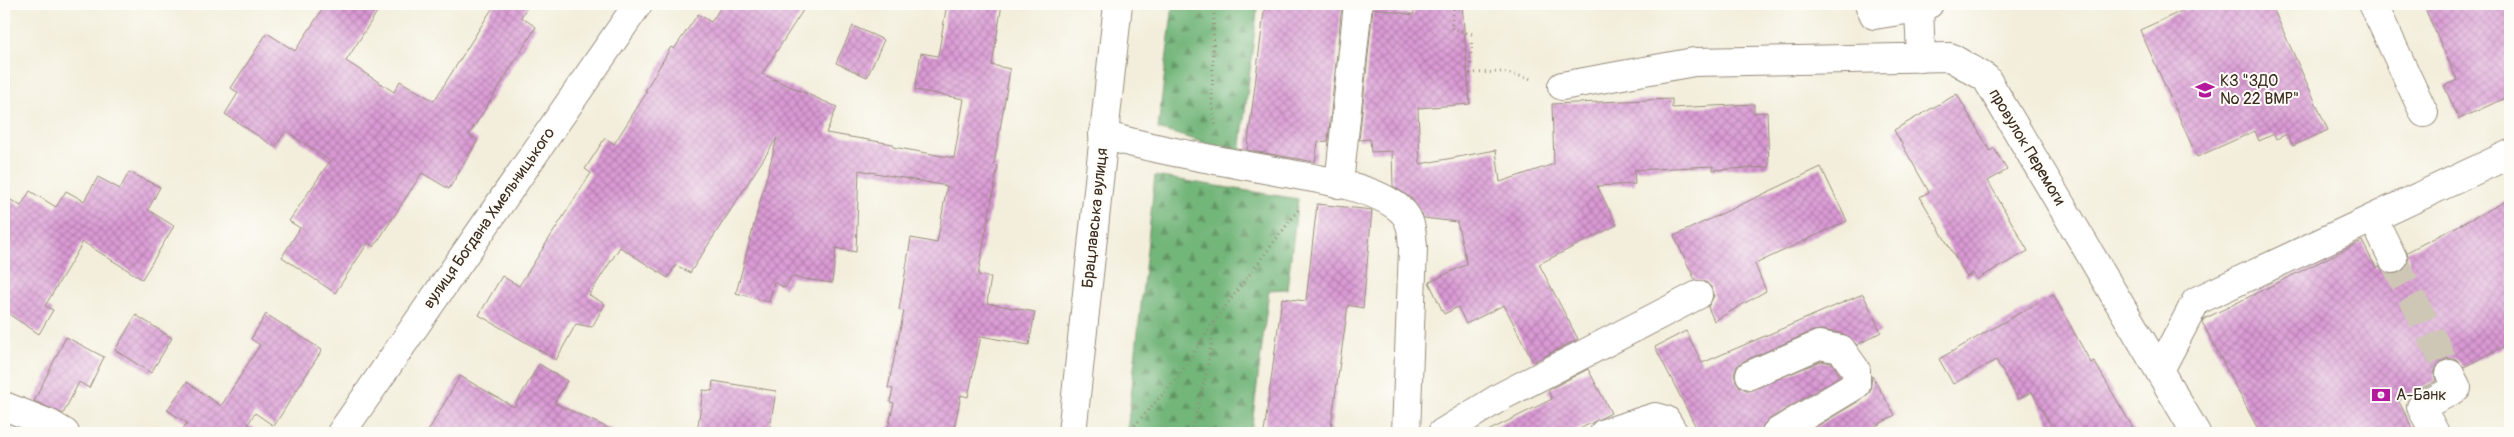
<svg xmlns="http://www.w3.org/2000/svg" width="2514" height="437" viewBox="0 0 2514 437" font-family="Pangolin,sans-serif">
	<defs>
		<pattern id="forest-firs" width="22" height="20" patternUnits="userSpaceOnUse" patternTransform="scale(1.25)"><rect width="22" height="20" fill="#73b67a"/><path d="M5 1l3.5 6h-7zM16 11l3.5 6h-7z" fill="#609463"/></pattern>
		<pattern id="building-cross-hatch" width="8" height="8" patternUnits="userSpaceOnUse" patternTransform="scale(1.25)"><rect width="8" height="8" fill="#da9ad5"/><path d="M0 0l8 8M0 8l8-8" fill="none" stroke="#b27eac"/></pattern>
	</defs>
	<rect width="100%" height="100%" fill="#fdfcf7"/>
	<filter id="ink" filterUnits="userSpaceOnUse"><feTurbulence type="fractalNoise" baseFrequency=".02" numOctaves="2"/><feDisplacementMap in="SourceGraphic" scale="10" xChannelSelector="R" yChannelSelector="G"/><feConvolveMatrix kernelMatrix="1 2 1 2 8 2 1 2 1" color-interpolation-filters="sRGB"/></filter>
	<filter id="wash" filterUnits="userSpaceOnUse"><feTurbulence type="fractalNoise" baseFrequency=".0096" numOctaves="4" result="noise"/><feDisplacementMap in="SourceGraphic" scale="20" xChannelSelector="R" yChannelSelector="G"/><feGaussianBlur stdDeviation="1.12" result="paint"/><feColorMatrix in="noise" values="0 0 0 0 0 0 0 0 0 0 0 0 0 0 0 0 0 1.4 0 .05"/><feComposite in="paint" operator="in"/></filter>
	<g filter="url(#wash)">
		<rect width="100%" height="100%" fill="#f3eedb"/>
		<path fill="url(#forest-firs)" stroke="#57704c" d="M1173,4H1258L1240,153L1158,129Z
			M1155,176L1298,199L1287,289L1269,290L1251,433H1127Z"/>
		<g id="blocks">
			<path fill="url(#building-cross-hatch)" d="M326,4H382L346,61L394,92L400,81L434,101L495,4H529L521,17L536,27L469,135L478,140L449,189L422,173L374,247L368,243L335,293L282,257L300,228L289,221L330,161L286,131L275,147L225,114L238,93L231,88L267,33L295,51Z
				M723,4H807L762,74L837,107L826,133L893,144V147L954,158L964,99L915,90L921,53L938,56L947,4H1002L992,65L1010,69L994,165L998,166L978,275L991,277L987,303L1035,312L1029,345L981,336L968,397L961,395L953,433H887L894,403L890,402L893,389L888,388L904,311L899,310L911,238L937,243L947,186L859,170L856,252L836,248L832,283L791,277L785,288L774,282L769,302L736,293L777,138L690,273L676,265L668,278L620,247L589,295L605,304L592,327L576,324L556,360L479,315L502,276L519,286L591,173L585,169L605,138L614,144L647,92L645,91L671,47L674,49L698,14L711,22Z
				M1265,4H1342L1328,141L1318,142L1315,162L1247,150Z
				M1416,4H1462L1470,104L1418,108L1420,164L1496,150L1500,182L1554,164L1552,104L1672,99V108L1754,104V113L1767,112L1769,167L1713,170V166L1634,170L1635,184L1597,186L1617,225L1539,264L1578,339L1533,362L1504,305L1466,324L1458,307L1444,314L1429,282L1467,264L1457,222L1424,218L1412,199L1393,186L1392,151L1371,152L1370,139L1359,140L1373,8L1413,15Z
				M2197,4H2271L2328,130L2293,146L2287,134L2276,139L2274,134L2259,141L2255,131L2197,157L2140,30Z
				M2423,4H2510V96L2459,119L2444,86L2457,80Z
				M853,26L884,40L867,77L836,63Z
				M1957,94L1990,151L1994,148L2007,170L1988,181L2028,251L1977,279L1973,273L1967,277L1920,197L1929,192L1894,130Z
				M1821,167L1847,221L1755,264L1766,291L1714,321L1708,307L1714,296L1712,288L1706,282L1695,280L1674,236Z
				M129,172L160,187L148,210L174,226L142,279L83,242L45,306L53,310L39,334L4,311V196L21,206L30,191L56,207L66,191L84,201L98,177L120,189Z
				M2510,199V343L2464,367L2458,361L2451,358L2443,360L2437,366L2434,373L2436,381L2398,400L2415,433H2260L2202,322L2204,319L2362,241L2376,268L2379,266L2385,272L2391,274L2399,273L2406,267L2409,260L2407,252Z
				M1317,204L1372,210L1363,308L1348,305L1330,433H1264L1282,298L1306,301Z
				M1863,294L1881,332L1857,345L1844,334L1822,330L1813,331L1744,361L1737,366L1734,374L1736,381L1740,387L1749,391L1821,361L1832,363L1840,376L1768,420L1763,425L1760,433H1699L1655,347L1686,331L1702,363Z
				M2053,294L2091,363L2094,361L2136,433H2055L2032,392L2018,399L1996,360L1953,384L1939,359Z
				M266,314L322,350L274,426L255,413L248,424L260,433H180L187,423L167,410L187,382L221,406L260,345L251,339Z
				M136,315L172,338L151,373L115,350Z
				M66,337L104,357L89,388L79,382L63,414L34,401Z
				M539,364L567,381L554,403L619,433H427L460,376L514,407Z
				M1588,369L1611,413L1572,433H1484L1552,399L1548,390Z
				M1872,376L1895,415L1864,433H1806L1864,398L1870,392Z
				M713,381L776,391L769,433H697L703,390L712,391Z"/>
		</g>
	</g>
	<g filter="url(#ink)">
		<use href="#blocks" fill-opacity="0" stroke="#978c7c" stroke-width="1"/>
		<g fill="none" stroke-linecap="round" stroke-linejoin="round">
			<path stroke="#cec7b5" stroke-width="28" stroke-dasharray="28 14" stroke-linecap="butt" d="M2393,259L2450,374"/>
			<g stroke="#978c7c" stroke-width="30">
				<path id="minor" d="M1869,4L1874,15L1919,8L1929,4
					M2373,4L2424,113
					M1919,8L1921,58
					M1562,86L1694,62L1950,57L1986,78L2196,433
					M1103,135C1160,151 1217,160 1275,171C1311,178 1373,185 1401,210C1412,220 1412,234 1413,248L1406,433
					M1339,184L1358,4
					M2373,218L2393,259
					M2160,370L2196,301L2510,154
					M1750,375L1819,345L1841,349L1856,370V385L1776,433
					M4,406L50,424L65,433
					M341,433L638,4
					M1442,433L1502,396L1698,295
					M1604,433L1655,417L1666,420L1674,433
					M2435,433L2421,407L2457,388L2450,374"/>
			</g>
			<g stroke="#978c7c" stroke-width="30">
				<path id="major" d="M1072,433L1118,4"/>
			</g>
			<path stroke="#978c7c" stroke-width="3" stroke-dasharray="1 4" stroke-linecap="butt" d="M1214,4L1212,103L1216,128
				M1454,4L1451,28L1472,34L1470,73L1502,72L1532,79
				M1128,433L1179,376L1215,320L1299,209
				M1191,433L1206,375L1215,322"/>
			<use href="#minor" stroke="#fff" stroke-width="28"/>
			<use href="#major" stroke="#fff" stroke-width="28"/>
		</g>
	</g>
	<defs>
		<g id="school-bare" transform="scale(1.5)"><path d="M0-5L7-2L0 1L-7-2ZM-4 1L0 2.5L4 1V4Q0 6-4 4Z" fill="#b5179e" stroke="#fdfcf7" stroke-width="2.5" paint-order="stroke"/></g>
		<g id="bank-bare" transform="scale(1.5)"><path d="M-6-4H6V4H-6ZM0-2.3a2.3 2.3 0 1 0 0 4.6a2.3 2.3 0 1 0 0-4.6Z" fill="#b5179e" stroke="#fdfcf7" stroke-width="2.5" paint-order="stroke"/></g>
	</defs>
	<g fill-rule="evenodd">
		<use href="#school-bare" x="2205" y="90"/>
		<use href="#bank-bare" x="2381" y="395"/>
	</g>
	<g text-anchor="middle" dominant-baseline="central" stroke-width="4" stroke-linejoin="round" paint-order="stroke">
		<g font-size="16" fill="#3b2a1e" stroke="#fdfcf7" text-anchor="start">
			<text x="2220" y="81">КЗ "ЗДО<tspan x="2220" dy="18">№ 22 ВМР"</tspan></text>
			<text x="2396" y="395">А-Банк</text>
		</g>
		<g font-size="16" fill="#3b2a1e" stroke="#fdfcf7">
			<text transform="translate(2027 147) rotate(59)">провулок Перемоги</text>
			<text transform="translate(489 218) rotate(-55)">вулиця Богдана Хмельницького</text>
			<text transform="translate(1095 218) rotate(-84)">Брацлавська вулиця</text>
		</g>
	</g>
	<rect width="2514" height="437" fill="none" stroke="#fdfcf7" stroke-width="20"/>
</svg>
